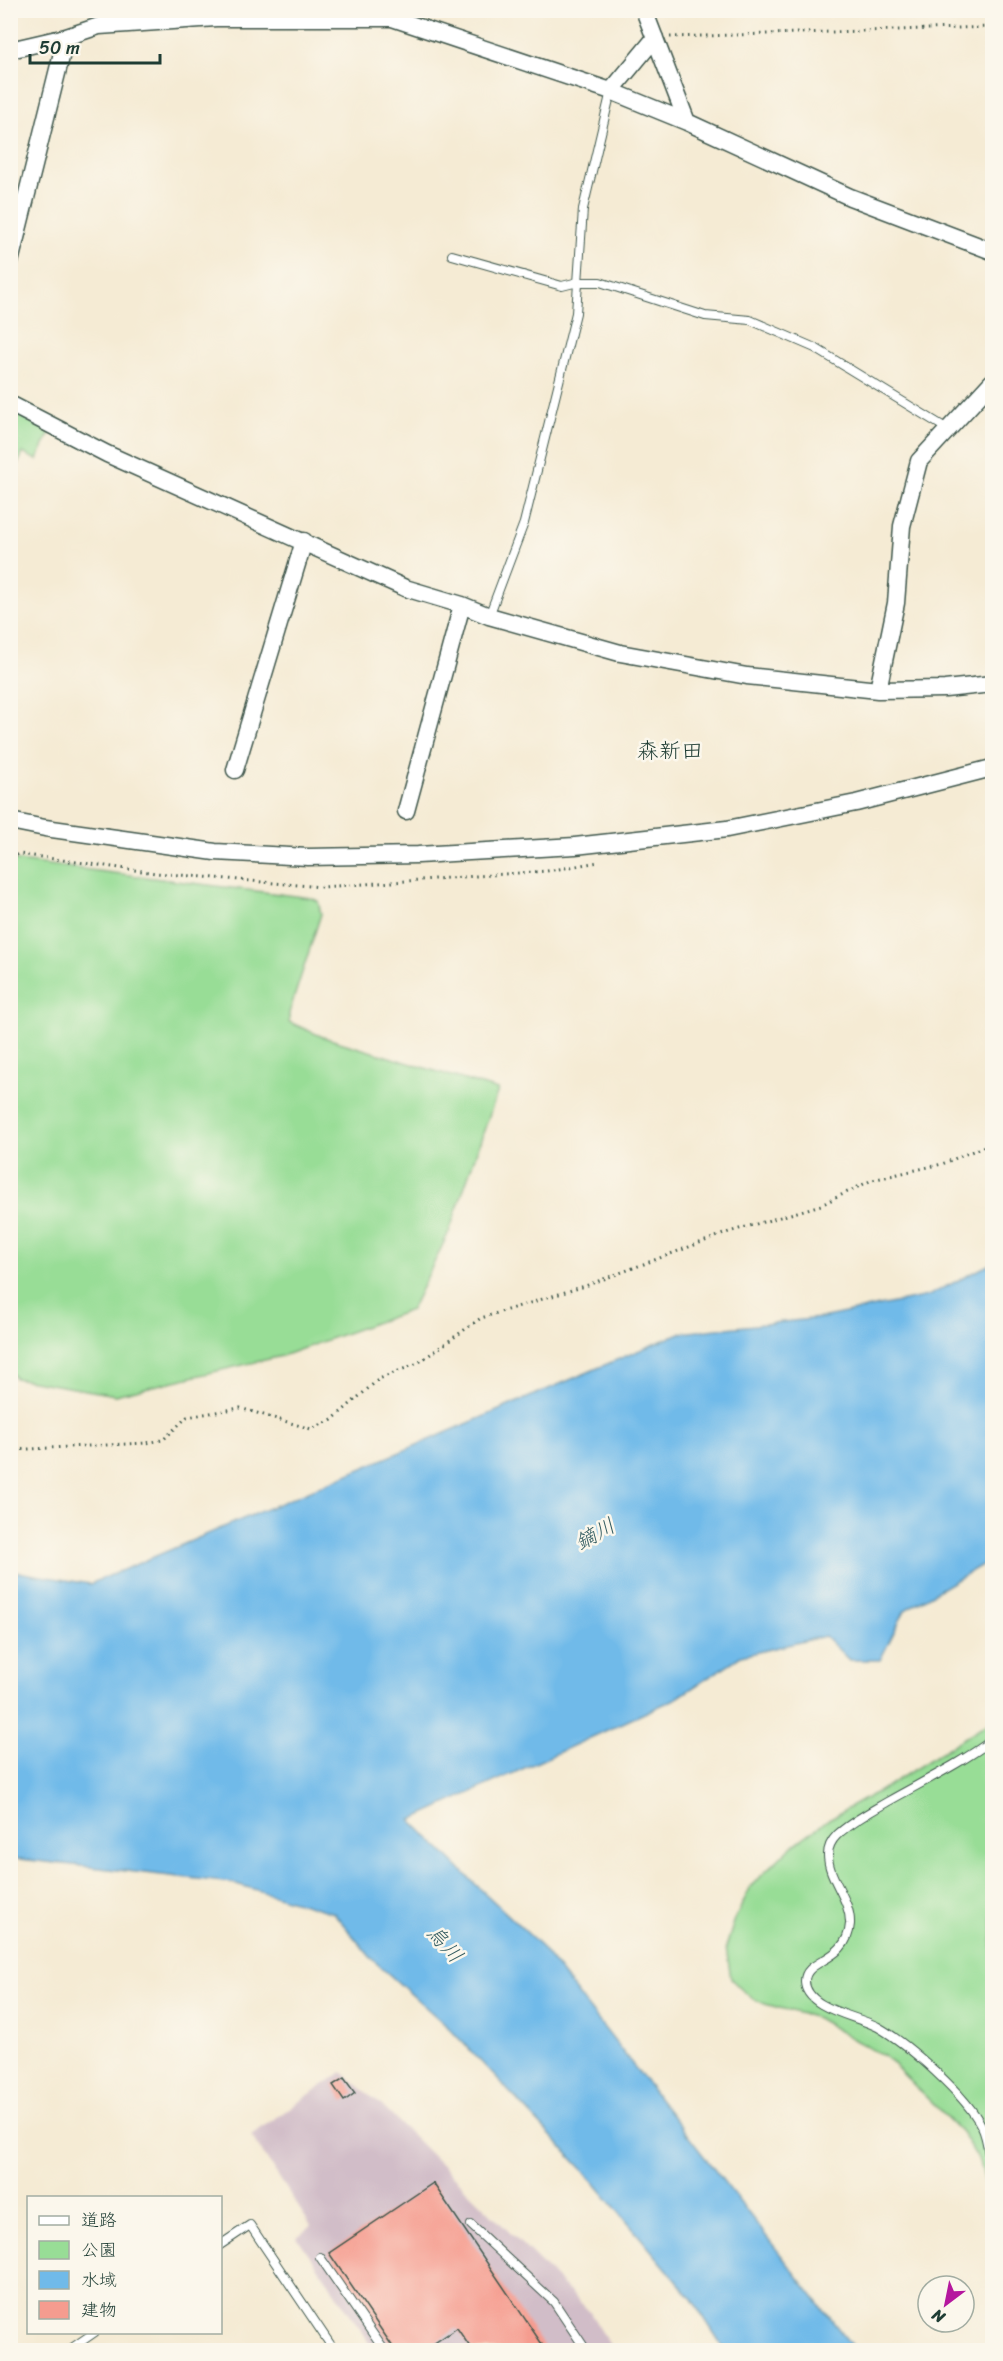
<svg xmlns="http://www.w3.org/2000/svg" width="1003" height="2361" viewBox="0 0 1003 2361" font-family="Sriracha,'Klee One',sans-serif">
	<rect width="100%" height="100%" fill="#fbf7ec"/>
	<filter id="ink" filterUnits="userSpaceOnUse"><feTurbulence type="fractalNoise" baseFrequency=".0167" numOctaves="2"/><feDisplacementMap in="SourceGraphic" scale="12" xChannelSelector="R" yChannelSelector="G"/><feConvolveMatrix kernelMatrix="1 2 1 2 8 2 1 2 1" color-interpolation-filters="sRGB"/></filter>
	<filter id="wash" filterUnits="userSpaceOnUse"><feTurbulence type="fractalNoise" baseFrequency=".008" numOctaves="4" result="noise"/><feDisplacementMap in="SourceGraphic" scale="24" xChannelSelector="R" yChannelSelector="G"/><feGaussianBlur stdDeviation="1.35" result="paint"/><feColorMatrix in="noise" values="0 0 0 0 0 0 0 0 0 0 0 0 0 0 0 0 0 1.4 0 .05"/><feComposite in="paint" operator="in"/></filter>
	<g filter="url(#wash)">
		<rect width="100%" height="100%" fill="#f5ebd4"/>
		<path fill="#d1bdc8" d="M342,2072L380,2104L589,2311L613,2350H375L297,2237L311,2226L251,2135Z"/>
		<path fill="#98dd96" stroke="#5c8d65" stroke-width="1.5" d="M11,411L51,430L37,460L23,453L11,478Z
			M11,860L311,898L318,901L321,914L289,1013V1022L323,1037L498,1090L449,1232L411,1310L282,1356L115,1395L15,1378L10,1371Z
			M992,1720V2208L980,2162L961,2132L884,2055L870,2049L817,2018L765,2004L752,1998L741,1989L731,1979L726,1947L735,1919L751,1886L791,1847L829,1819L888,1786Z"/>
		<path fill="#70bae9" stroke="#487c8e" stroke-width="1.5" d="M992,1263V1559L905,1610L880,1660H849L825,1636L741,1656L677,1698L411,1820L473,1882L537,1942L855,2350H725L692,2299L586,2173L450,2029L372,1959L334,1913L233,1883L11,1858V1571L90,1584L680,1333L821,1318L928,1296Z"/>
		<g id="blocks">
			<path fill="#f59c8f" d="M344,2078L355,2093L344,2101L333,2085Z
				M433,2183L546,2350H472L457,2328L424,2350H395L329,2253Z"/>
		</g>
	</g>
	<g filter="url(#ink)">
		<use href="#blocks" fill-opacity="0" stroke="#3f574c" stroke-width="1.5"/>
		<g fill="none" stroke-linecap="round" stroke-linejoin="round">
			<g stroke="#3f574c" stroke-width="10">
				<path id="service" d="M452,255L562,286L578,282H600L705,316L750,320L815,348L949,430
					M489,616L524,523L576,313L583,209L611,91
					M992,1740C960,1764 922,1782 887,1802C870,1812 851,1822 837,1835C831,1841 828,1847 828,1855C828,1879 851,1899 850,1924C847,1963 805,1958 805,1981C805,2009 858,2016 878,2027C908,2044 967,2096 982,2127C989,2141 988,2157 992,2171
					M471,2225L554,2302L586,2350
					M220,2245L250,2225L334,2350
					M320,2257L384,2350
					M69,2350L95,2332"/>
			</g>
			<g stroke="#3f574c" stroke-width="19">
				<path id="minor" d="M644,10L687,122
					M10,50L66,37L99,26L216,18H392L611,91L687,122L850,197L992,251
					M611,91L655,38
					M10,262L66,37
					M10,404L107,454L405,588L462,605L489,616L620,653L747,676L878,690L945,689L992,684
					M878,690L896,603L902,526L919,461L992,382
					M235,770L304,541
					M406,811L462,605
					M10,821L45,828L215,852L308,857L418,855L575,846L727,829L856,803L992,768"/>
			</g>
			<path stroke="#3f574c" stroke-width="3" stroke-dasharray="1.5 4.5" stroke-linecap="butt" d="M670,37L992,27
				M10,857L19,854L156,873L322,887L547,871L599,862
				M10,1450L146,1443L163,1440L187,1417L240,1408L311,1429L332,1420L379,1379L418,1363L481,1318L585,1286L729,1232L821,1205L872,1180L942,1164L992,1143"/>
			<use href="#service" stroke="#fff" stroke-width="8"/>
			<use href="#minor" stroke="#fff" stroke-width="16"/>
		</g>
	</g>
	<g text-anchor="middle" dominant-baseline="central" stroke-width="5" stroke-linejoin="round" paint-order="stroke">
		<g font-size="21" font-style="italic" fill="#335c61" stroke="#fbf7ec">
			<text transform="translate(595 1534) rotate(-29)">鏑川</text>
			<text transform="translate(445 1944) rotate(48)">烏川</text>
		</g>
		<g font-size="22" fill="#1f3d34" stroke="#fbf7ec">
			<text x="670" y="750">森新田</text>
		</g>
	</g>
	<rect width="1003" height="2361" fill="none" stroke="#fbf7ec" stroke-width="36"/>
	<rect x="27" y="2196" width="195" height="138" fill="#fbf7ec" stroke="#a3ada2" stroke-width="1.5"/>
	<rect x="39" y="2216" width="30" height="9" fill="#ffffff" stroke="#a3ada2" stroke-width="1.5"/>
	<text x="81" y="2226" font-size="18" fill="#1f3d34">道路</text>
	<rect x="39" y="2241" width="30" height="18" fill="#98dd96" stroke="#a3ada2" stroke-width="1.5"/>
	<text x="81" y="2256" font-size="18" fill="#1f3d34">公園</text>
	<rect x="39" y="2271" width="30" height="18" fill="#70bae9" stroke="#a3ada2" stroke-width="1.5"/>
	<text x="81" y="2286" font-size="18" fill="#1f3d34">水域</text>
	<rect x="39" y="2301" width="30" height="18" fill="#f59c8f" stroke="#a3ada2" stroke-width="1.5"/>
	<text x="81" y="2316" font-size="18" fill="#1f3d34">建物</text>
	<g transform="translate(946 2304) rotate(212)"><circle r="28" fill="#fbf7ec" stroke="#a3ada2" stroke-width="1.5"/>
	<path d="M0-4.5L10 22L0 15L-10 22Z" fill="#b5179e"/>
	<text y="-9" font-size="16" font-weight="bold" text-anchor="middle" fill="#1f3d34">N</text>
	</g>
	<path d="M30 54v9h130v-9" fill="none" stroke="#1f3d34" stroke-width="3"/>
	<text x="39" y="54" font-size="18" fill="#1f3d34" stroke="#fbf7ec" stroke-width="4.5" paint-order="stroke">50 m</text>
</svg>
